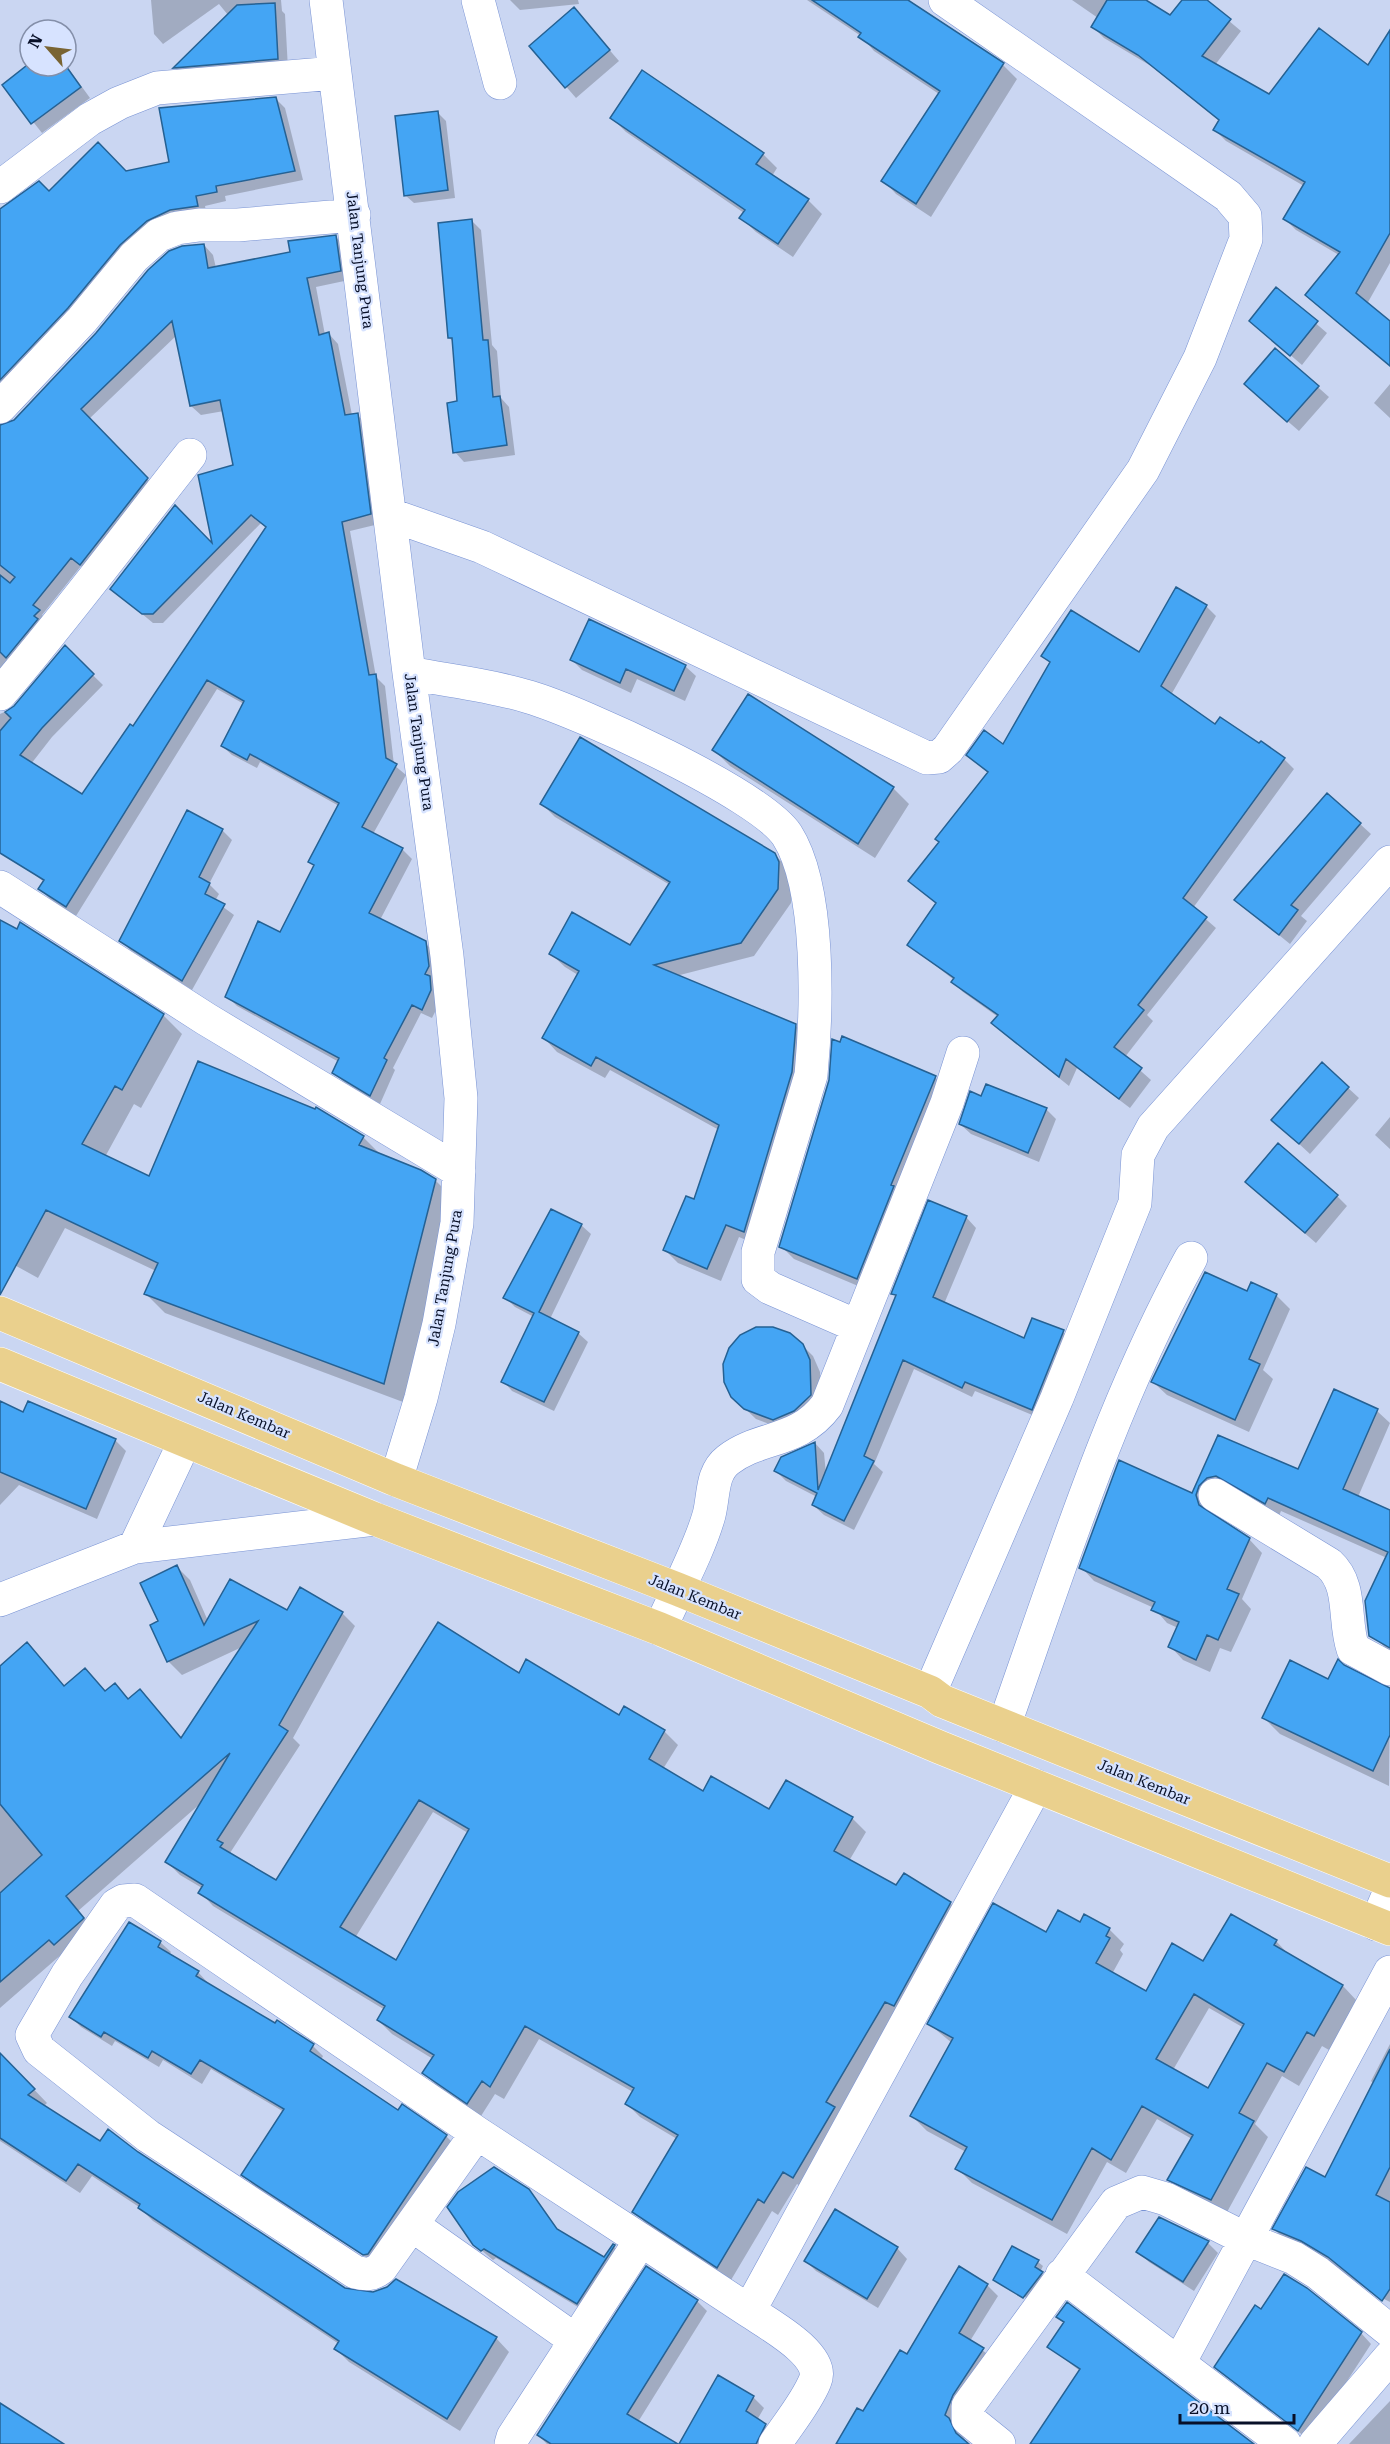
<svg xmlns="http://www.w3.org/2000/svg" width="1390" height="2444" viewBox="0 0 1390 2444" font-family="'Roboto Serif',serif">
	<rect width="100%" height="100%" fill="#cad6f2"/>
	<path fill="#0003" fill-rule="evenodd" d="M151,0H281L282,11L285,14L288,69L184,77L175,68L228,15L219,4L163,44L154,34Z
		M510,0H578L579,4L520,10Z
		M807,0H905L1003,65L1017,79L931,217L896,194L883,180L939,94L874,51L861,36Z
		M1072,0H1143L1170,17L1184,0H1204L1241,31L1215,65L1269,96L1368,67L1390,33V263L1367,304L1390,323V344L1379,357L1307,295L1339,255L1296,230L1285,219L1304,186L1226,141L1215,130L1220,121L1151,66L1104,38L1092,26L1098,18Z
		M574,9L619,61L576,98L531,46Z
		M30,65H66L90,98L42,133L4,85Z
		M275,98L285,108L303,180L225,196L226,201L205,206L207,216L181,220L0,399V211L49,193L171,163Z
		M438,113L446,121L455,198L414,203L405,195Z
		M612,118L763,154L777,168L772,176L808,200L822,214L793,257L756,232L741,218L744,213L626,132Z
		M472,221L481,230L492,345L497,351L501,398L509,407L515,455L464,462L455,452L459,403L454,342L449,338Z
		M336,237L345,247L349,280L316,287L325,335L329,334L338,344L352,415H357L367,424L379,524L350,531L376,677L385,686L394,765L406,775L373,834L402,849L412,859L380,920L425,943L435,953L441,1000L432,1018L421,1013L393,1068L395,1070L380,1104L344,1082L334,1073L339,1062L237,1006L227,996L280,934L315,867L310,861L339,806L260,762L257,768L232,755L222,746L244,704L217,689L76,916L50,899L40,889L44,882L0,848V714L15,707L65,648L103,685L52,737L31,764L82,796L134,729L267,528L261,523L163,623H153L112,589L214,547L235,466L224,411L201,415L191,406L177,335L89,419L157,489L91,574L81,566L42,615L48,621L0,686V427L15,421L204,245L213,255L216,268L291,253Z
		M1276,289L1327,333L1302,365L1251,321Z
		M1276,350L1329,397L1299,431L1256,394Z
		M1390,384V418L1374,403Z
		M1206,606L1216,616L1171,695L1216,726L1284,759L1294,769L1193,908L1216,928L1147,1015L1153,1021L1125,1057L1151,1080L1130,1108L1077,1068L1069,1086L1003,1033L993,1023L998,1017L963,992L953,982L954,980L909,945L937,904L910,881L941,842L989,774L968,755L1003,746L1051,663L1043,656L1139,654Z
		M572,660L685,666L696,676L685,701L637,679L631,693L582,670Z
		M748,696L893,788L909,804L875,858L730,766L714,750Z
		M542,804L774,854L788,868L792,877L791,903L754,956L676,976L795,1025L808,1039L758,1245L739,1237L721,1281L678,1263L665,1250L695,1201L719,1130L610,1070L605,1078L557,1052L544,1038L578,975L565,967L551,954L630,947L670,885L555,817Z
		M1360,824L1371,834L1301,916L1307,921L1290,944L1236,900Z
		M222,830L232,840L209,884L219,894L215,901L234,915L192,990L130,950L121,940Z
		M0,922L163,1015L182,1034L141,1108L134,1104L105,1157L149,1178L363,1137L382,1156L435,1180L454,1199L403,1402L165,1313L146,1294L156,1271L65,1228L38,1278L0,1257Z
		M1322,1064L1359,1098L1310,1154L1284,1130Z
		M935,1077L948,1090L870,1291L794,1259L781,1246Z
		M1046,1109L1056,1119L1039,1162L971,1134L960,1124Z
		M1390,1117V1149L1375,1135Z
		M1257,1192L1337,1196L1347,1206L1316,1243Z
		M966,1217L976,1228L944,1304L1025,1341L1063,1332L1073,1342L1042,1419L975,1391L972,1397L914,1369L874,1464L883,1472L854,1530L824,1515L813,1505L817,1497L786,1481L776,1471L815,1443L824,1453L826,1474L897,1297L893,1293Z
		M581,1225L591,1234L550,1319L578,1333L588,1342L554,1411L512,1391L503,1381L534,1317L515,1307L505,1297Z
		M1247,1293L1276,1295L1290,1309L1263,1370L1273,1379L1249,1432L1167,1395L1153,1382Z
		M802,1345L813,1356L820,1372L821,1406L785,1430L756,1419L733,1397Z
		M1335,1391L1377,1411L1390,1423L1358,1497L1390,1512V1652L1370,1633L1387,1558L1281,1511L1279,1516L1209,1508L1210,1514L1249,1539L1262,1553L1242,1599L1251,1609L1231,1652L1220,1648L1210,1672L1183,1660L1170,1646L1178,1628L1167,1623L1154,1608L1094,1581L1081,1567L1192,1495L1219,1437L1299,1471Z
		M0,1403L24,1414L115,1440L126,1451L97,1519L19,1485L0,1505Z
		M177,1567L190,1580L208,1621L288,1612L342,1613L355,1626L293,1738L300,1745L230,1853L276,1882L519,1675L620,1717L625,1708L664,1731L678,1745L663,1769L703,1793L770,1811L786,1782L852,1818L866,1832L849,1861L897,1887L950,1903L964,1916L807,2190L797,2184L778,2215L772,2211L731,2280L647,2225L634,2211L677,2139L640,2117L627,2104L633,2092L539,2039L504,2099L495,2094L481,2116L437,2086L424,2073L433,2059L392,2034L378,2020L385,2010L213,1906L200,1892L202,1888L180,1875L167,1862L201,1803L78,1911L97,1932L63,1953L0,2008V1668L27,1644L65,1687L106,1693L115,1685L129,1699L140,1691L182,1739L242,1647L182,1675L168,1661L160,1622ZM433,1812L468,1833L396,1962L355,1938Z
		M1338,1661L1381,1687L1390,1688L1389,1786L1280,1734L1264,1718L1329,1681Z
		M1231,1916L1276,1941L1291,1957L1343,1986L1357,2001L1329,2050L1322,2046L1299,2086L1282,2076L1255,2124L1268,2137L1226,2214L1184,2194L1169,2180L1192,2139L1157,2119L1126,2173L1107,2162L1067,2234L972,2183L957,2168L966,2152L927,2131L912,2116L952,2043L929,2024L1047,1934L1081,1924L1109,1929L1124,1944L1120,1950L1123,1954L1112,1974L1146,1993L1204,1963ZM1209,2008L1244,2028L1208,2090L1173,2070Z
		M160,1942L171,1952L169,1955L198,1972L208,1983L207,1985L313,2046L323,2056L321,2060L399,2112L446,2136L456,2146L377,2264L253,2185L243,2174L284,2112L211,2069L202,2084L163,2060L159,2067L115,2041L112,2046L81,2027L71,2017Z
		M1390,2044V2302L1372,2293L1318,2254L1287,2242L1274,2229L1326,2179L1374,2084L1371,2081Z
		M0,2054L47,2103L43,2107L101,2143L137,2153L344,2289L496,2338L509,2352L460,2431L349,2362L336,2349L339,2344L153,2221L139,2207L92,2176L80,2193L0,2141Z
		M528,2190L561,2234L605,2260L613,2246L625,2257L588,2313L496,2258L493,2260L474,2244Z
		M1208,2243L1218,2253L1194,2291L1149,2262L1138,2252Z
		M897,2248L907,2259L878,2308L816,2271L806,2261Z
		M1038,2262L1043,2266L1040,2272L1046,2278L1030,2300L995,2280Z
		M960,2269L987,2285L998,2296L970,2341L994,2359L959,2430L968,2444H838L907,2356Z
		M697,2301L707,2311L638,2422L675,2444H547L538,2435Z
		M1262,2311L1361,2333L1371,2344L1309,2440L1216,2367Z
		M1058,2317L1253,2444H1032L1080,2371L1049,2347L1064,2323Z
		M719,2377L753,2397L764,2408L757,2420L776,2435L771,2444H733Z
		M1390,2401V2444H1349Z"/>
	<path fill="#44a5f4" stroke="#256193" stroke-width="1.5" fill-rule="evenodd" d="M812,0H908L1004,63L916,204L881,181L940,91L858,37L861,33Z
		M1107,0H1146L1170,15L1182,0H1207L1231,19L1202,56L1269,94L1319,28L1368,65L1390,30V233L1356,293L1390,321V366L1305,295L1340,252L1283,219L1305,182L1213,130L1219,120L1138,55L1091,27Z
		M275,3L278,59L173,68L237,5Z
		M574,7L610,50L565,88L529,46Z
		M26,66H66L81,87L31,124L2,85Z
		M642,70L764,153L756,164L809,199L778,244L739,218L745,210L610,118Z
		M276,97L295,171L216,186L217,192L196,196L198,206L170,210L147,221L120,245L68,308L0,380V209L39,181L49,191L98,142L126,171L169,162L159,108Z
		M438,111L448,190L404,196L395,116Z
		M472,219L483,340H488L493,397L500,396L507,445L453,453L447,403L457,401L452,338H448L438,223Z
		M336,235L341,271L307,278L319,335L329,332L345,415L358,413L371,514L342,522L369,675L376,674L386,758L397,764L362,827L403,848L369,913L426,941L429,966L425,974L430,976L431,990L422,1010L412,1005L384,1058L387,1060L370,1096L332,1073L339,1058L225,997L258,921L280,932L314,865L308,862L339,803L250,754L247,760L221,746L244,701L207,680L66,907L38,889L44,880L0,853V731L11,718L5,712L14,706L65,645L94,674L42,728L20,755L82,794L130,724L133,726L266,527L251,515L153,614H142L110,589L175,505L212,543L198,475L233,465L220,400L190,406L172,321L81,409L148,478L80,565L71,558L33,605L40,610L34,616L38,619L6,658L0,652V575L10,583L15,577L0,565V425L14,420L96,333L148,270L169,251L182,246L204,244L208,268L290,252L288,241Z
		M1276,287L1318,321L1290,356L1249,321Z
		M1275,348L1319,386L1287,422L1244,384Z
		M1176,587L1207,605L1161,686L1215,724L1220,717L1259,743L1261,741L1285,758L1183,898L1207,917L1138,1005L1144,1010L1114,1047L1142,1068L1119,1099L1066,1059L1059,1077L991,1023L998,1015L951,982L954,978L907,945L936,903L908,881L939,842L935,839L988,772L966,755L984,730L1003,744L1050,662L1041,656L1071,610L1139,652Z
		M589,619L686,665L674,691L626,669L620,683L570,660Z
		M748,694L894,787L858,844L712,750Z
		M580,737L775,853L779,862L778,889L741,943L654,965L796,1024L792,1072L744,1232L726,1225L707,1269L663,1250L686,1196L694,1199L719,1125L596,1057L591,1066L542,1038L579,971L549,954L572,912L630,945L670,882L540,804Z
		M1327,793L1361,823L1291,905L1298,910L1279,935L1234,900Z
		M187,810L223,829L199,877L210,883L205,894L225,904L182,981L119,941Z
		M0,920L17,929L20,922L164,1014L122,1090L115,1086L82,1144L149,1176L198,1061L315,1109L316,1107L364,1136L359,1145L421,1170L436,1179L384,1384L144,1294L158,1263L46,1210L0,1295Z
		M842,1036L936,1076L891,1185L894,1186L857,1279L779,1247L829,1080L832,1039L840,1042Z
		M1322,1062L1349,1087L1299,1144L1271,1120Z
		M986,1084L1047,1108L1028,1153L959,1124L970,1091L981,1096Z
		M1278,1143L1338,1195L1305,1233L1245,1182Z
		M928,1200L967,1216L933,1297L1024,1338L1032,1318L1064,1330L1032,1410L965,1382L962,1388L903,1360L864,1456L874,1461L844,1521L812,1505L817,1493L774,1471L781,1457L815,1442L818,1490L896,1295L891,1294Z
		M551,1209L582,1224L539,1312L579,1332L544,1402L501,1382L534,1313L503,1298Z
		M1205,1272L1247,1291L1251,1282L1277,1294L1249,1359L1260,1364L1235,1420L1151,1382Z
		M756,1327H773L790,1333L803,1344L810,1360L811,1395L794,1411L773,1420L744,1409L731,1397L724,1382L723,1364L729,1348L740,1335Z
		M1334,1389L1378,1409L1343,1489L1390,1510V1648L1369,1636L1365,1601L1388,1552L1268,1498L1265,1504L1216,1476L1207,1478L1199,1486L1196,1495L1199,1505L1250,1538L1227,1589L1239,1594L1218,1640L1207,1635L1196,1660L1168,1647L1179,1622L1151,1610L1155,1602L1079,1568L1119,1460L1192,1493L1218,1435L1298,1469Z
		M0,1401L23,1412L28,1401L116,1439L86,1509L0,1472Z
		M177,1565L204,1625L230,1579L287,1610L300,1587L343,1612L279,1725L288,1731L217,1840L223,1843L220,1847L276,1880L438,1622L519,1673L526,1659L619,1715L624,1706L665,1730L649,1759L703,1791L711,1776L769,1809L786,1780L853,1817L834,1851L896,1885L904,1873L951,1902L894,2006L885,2002L826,2102L835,2107L793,2178L783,2172L764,2203L758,2199L717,2268L632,2212L678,2135L625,2104L634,2088L525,2026L490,2087L482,2081L467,2104L422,2073L434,2055L377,2020L385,2006L198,1893L203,1885L165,1862L230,1753L66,1896L84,1918L82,1920L54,1945L49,1940L0,1982V1893L42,1855L0,1804V1666L27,1642L64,1686L85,1668L105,1691L115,1683L128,1699L140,1689L181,1738L258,1621L167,1662L150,1625L158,1621L140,1583ZM419,1800L469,1829L396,1960L340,1927Z
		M1338,1659L1344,1665L1390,1688V1735L1373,1771L1262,1718L1290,1660L1328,1679Z
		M993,1903L1046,1932L1058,1910L1080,1922L1084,1914L1110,1928L1106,1936L1110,1938L1096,1963L1146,1991L1172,1943L1203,1961L1231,1914L1277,1940L1274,1945L1343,1985L1314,2036L1307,2032L1284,2072L1267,2063L1239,2113L1254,2121L1211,2200L1167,2180L1193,2135L1142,2106L1111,2160L1092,2148L1052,2220L955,2169L967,2147L910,2116L953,2038L927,2024ZM1194,1994L1244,2024L1208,2088L1156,2059Z
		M129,1922L161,1941L158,1947L199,1971L196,1976L275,2023L277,2020L292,2030L314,2044L310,2051L398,2110L402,2104L447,2135L368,2254L363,2255L241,2175L284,2109L200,2060L191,2074L152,2051L148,2058L104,2032L101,2037L69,2017Z
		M1390,2049V2167L1376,2195L1390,2202V2289L1382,2301L1328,2257L1301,2241L1272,2229L1306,2167L1325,2177Z
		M0,2053L35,2089L28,2095L100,2141L108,2129L138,2152L345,2288L373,2292L387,2287L396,2279L497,2337L447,2419L334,2349L339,2341L138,2208L140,2204L78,2164L66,2181L0,2138Z
		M494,2167L529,2189L557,2229L604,2257L613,2244L615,2245L577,2304L484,2249L481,2251L473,2245L447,2207L458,2192Z
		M835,2209L898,2247L867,2299L804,2261Z
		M1159,2217L1209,2241L1183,2282L1136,2252Z
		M1012,2246L1039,2260L1035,2267L1043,2272L1023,2298L993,2280Z
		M646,2266L698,2300L627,2414L678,2444H551L537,2435Z
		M959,2266L988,2284L959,2333L984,2348L953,2395L945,2415L949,2418L956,2433L969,2444H836L857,2408L863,2411L900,2350L907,2354Z
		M1284,2274L1307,2288L1362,2332L1298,2431L1214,2367L1255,2305L1261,2309Z
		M1067,2302L1254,2444H1030L1080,2369L1047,2347L1064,2322L1056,2317Z
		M718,2375L754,2396L746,2411L766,2424L756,2444H679Z
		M0,2403L64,2444H0Z"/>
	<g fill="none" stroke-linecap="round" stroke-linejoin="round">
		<g stroke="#7993d4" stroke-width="34">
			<path id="minor" d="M326,0L409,673L447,956L461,1098L457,1223L439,1324L421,1398L396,1480
				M478,0L500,83
				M0,187L90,119L119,103L157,88L335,73
				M0,407L82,320L134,257L159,235L177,228L199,225H238L354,215
				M391,515L482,547L927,758L939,757L948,749L1143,470L1200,358L1246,239L1245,216L1228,196L945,0
				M409,673C449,681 491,685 529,697C580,712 760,794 787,835C821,888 817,1012 811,1075L758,1252V1279L770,1288L857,1326
				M0,694C66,617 127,535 190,455
				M0,887L206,1019L459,1171
				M1215,1495L1329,1564C1353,1586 1343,1620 1353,1649L1390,1669
				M135,1547L185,1441
				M0,1600L135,1547L375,1519
				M660,1629C675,1594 699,1551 709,1515C714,1496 711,1473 728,1460C760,1435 798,1444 827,1405L947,1103L963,1053
				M930,1692L1057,1398L1135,1203L1138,1155L1153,1127L1390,862
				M1004,1726C1060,1568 1110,1405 1191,1258
				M1376,1924L1390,1891
				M477,2133L381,2268C372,2275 366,2275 355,2272L148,2136L39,2050L32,2035L67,1975L116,1905L123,1901L135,1900L477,2133L641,2240
				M412,2225L575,2340
				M1062,2275L1285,2444
				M1179,2363L1390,1972
				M511,2444L513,2437L641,2240L749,2311
				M775,2444C788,2424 806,2403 815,2381C826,2355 768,2324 749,2311L1036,1786
				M999,2444L968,2419V2406L1116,2203L1142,2192L1166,2199L1246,2239L1294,2258L1318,2273L1390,2331
				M1315,2444L1390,2357"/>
		</g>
		<g stroke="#fff" stroke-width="34">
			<path id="major" d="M0,1313L396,1480L677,1589L930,1692L942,1701L1390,1881
				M0,1364L375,1519L660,1629L939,1747L1390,1929"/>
		</g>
		<use href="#minor" stroke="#fff" stroke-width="33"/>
		<use href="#major" stroke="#ead08d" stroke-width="33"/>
	</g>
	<g text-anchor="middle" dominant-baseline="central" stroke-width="4.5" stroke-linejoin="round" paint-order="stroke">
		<g font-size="15" fill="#081028" stroke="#d7e3ff">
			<text transform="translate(360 260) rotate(83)">Jalan Tanjung Pura</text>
			<text transform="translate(419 742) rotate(82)">Jalan Tanjung Pura</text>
			<text transform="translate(445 1278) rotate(-80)">Jalan Tanjung Pura</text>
			<text transform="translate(244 1415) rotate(23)">Jalan Kembar</text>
			<text transform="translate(695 1597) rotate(22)">Jalan Kembar</text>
			<text transform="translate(1144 1782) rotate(22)">Jalan Kembar</text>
		</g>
	</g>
	<g transform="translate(48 48) rotate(298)"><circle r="28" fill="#d7e3ff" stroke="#848fa9" stroke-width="1.5"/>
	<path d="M0-4.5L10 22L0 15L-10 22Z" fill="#796433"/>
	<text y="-9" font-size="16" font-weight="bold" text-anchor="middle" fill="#081028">N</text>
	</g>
	<path d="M1180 2414v9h114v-9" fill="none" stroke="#081028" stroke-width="3"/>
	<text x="1189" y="2414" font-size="18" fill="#081028" stroke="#d7e3ff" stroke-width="4.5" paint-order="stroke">20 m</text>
</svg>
